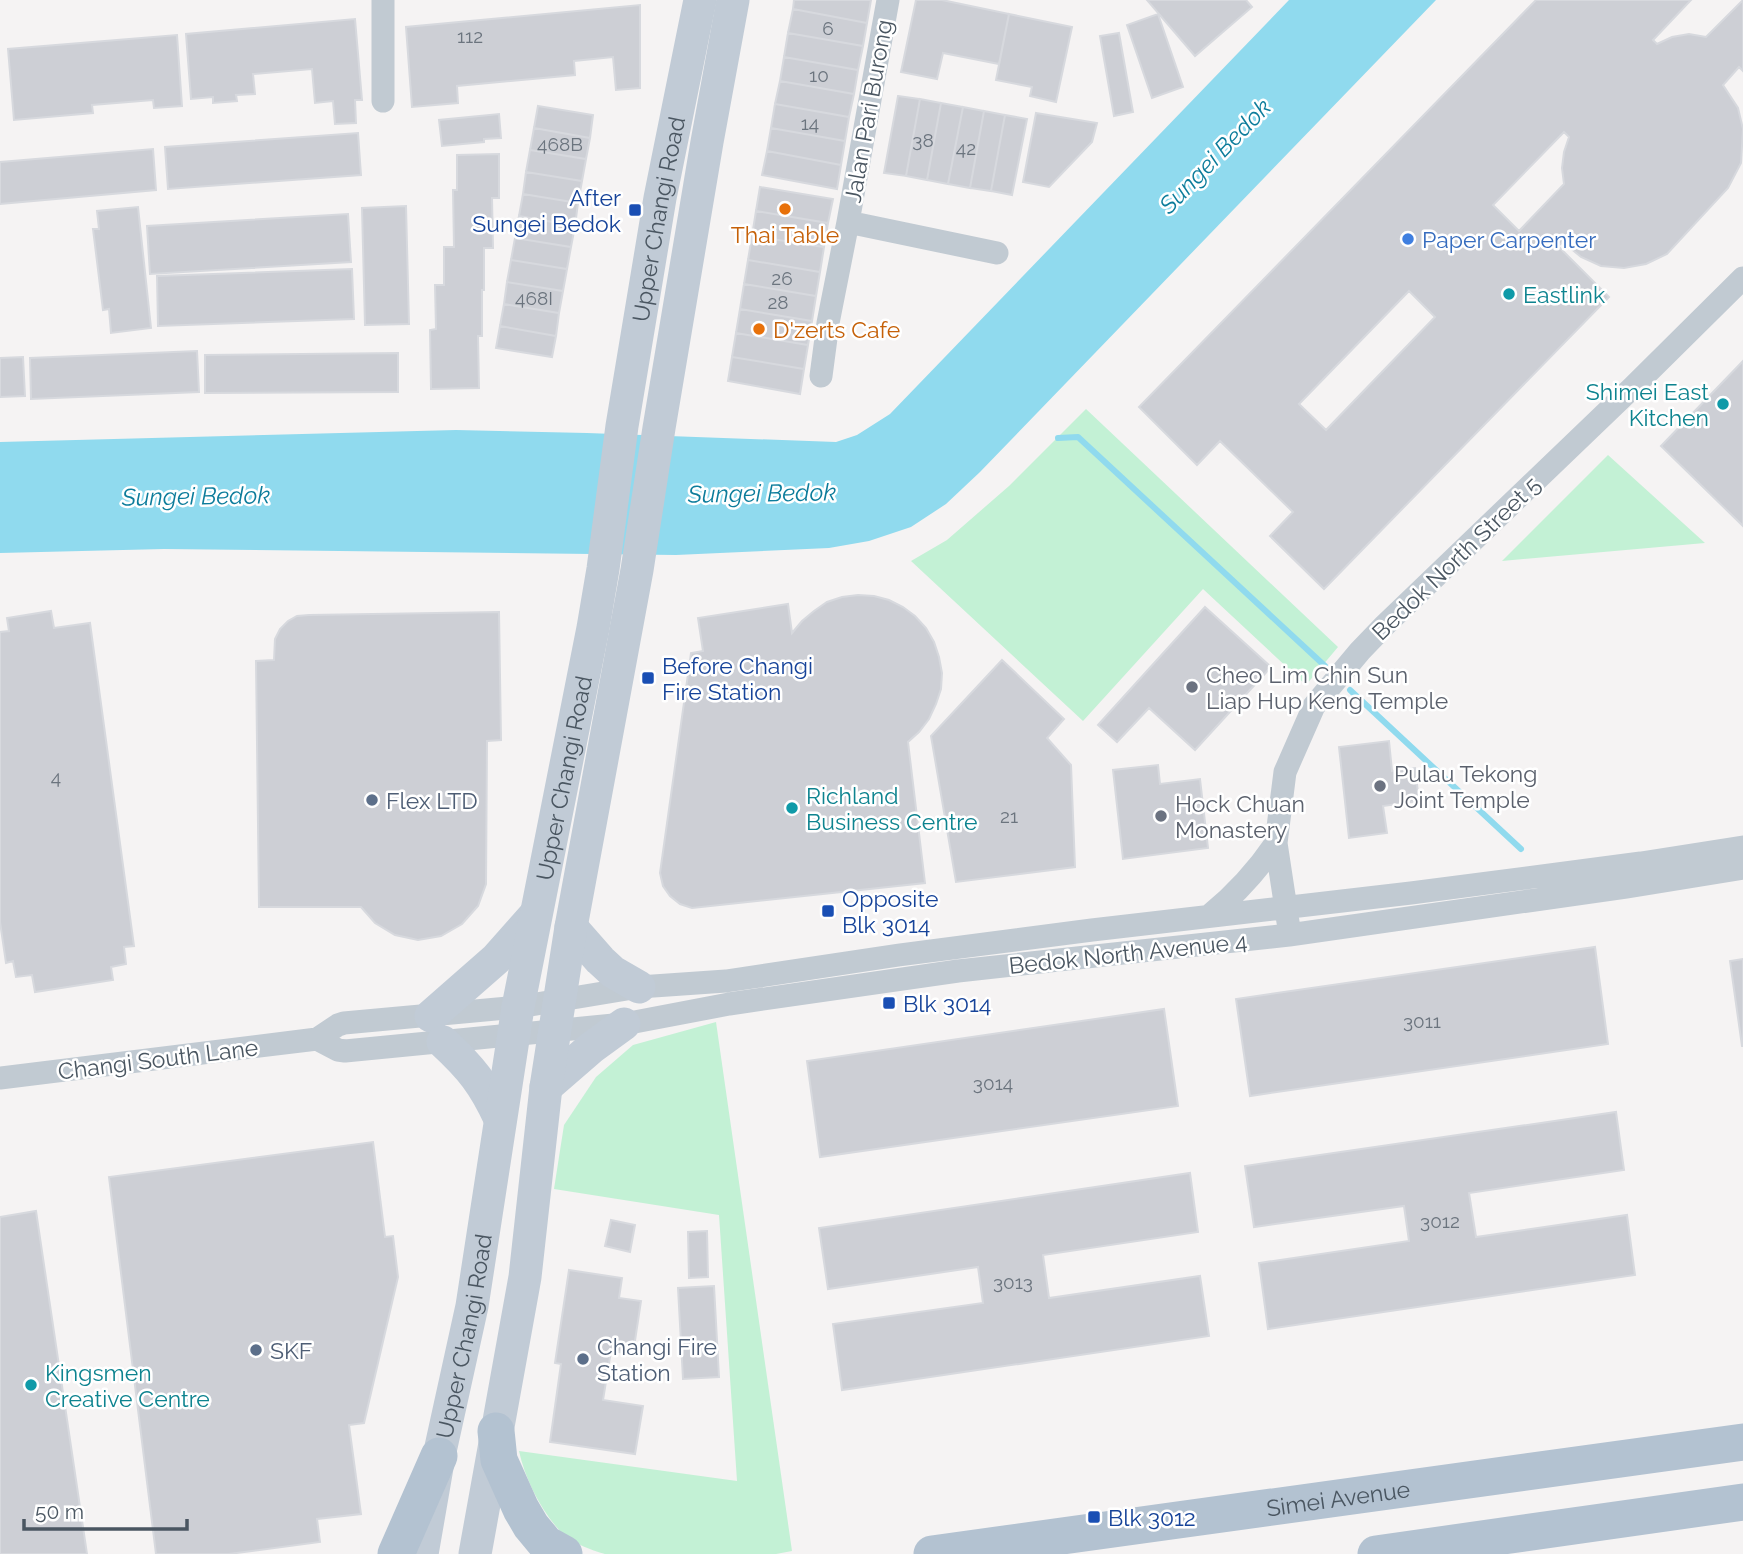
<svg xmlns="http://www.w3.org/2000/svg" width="1743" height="1554" viewBox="0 0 1743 1554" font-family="Raleway,sans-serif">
	<rect width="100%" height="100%" fill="#f5f3f3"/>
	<path fill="#c3f1d5" d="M1086,409L1338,647L1306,685L1203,589L1083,721L911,561L947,540L1009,486Z
		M1608,455L1705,543L1502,561Z
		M716,1022L792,1551L776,1554H605C592,1551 569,1541 560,1531C541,1510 525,1479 519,1451L737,1481L719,1215L554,1189L564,1125L596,1077L633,1045Z"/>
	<path fill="#90daee" d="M1289,0H1436L980,472L946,504L911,527L869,541L829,548L676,555L164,549L0,553V442L456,430L587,433L836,442L857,435L890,414Z"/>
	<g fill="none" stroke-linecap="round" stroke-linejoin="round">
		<path stroke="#90daee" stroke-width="6" d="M1058,438L1078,437L1325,666
			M1350,690L1521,849"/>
	</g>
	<path fill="#cdcfd5" stroke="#d7d9de" stroke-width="2" fill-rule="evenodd" d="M794,0H871L867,23L793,9Z
		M916,0H942L1009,14L999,64L943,53L937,79L901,72Z
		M1147,0H1246L1252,7L1195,56Z
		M1536,0H1691L1653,40L1657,44L1672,37L1689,34L1706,37L1743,0V71L1739,67L1723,85L1738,108L1743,129L1741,163L1728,188L1667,254L1646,264L1624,268L1601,266L1581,257L1563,242L1558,246L1609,297L1324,589L1270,536L1293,512L1254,474L1220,441L1197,465L1139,407ZM1564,132L1569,137L1564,152L1562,168L1564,184L1519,231L1493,205ZM1409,291L1435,317L1326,430L1299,404Z
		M640,5V88L616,90L613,57L574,61L575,75L457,86L458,103L412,107L406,27Z
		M793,9L867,23L863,46L788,33Z
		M1009,14L1072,27L1056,102L1030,96L1032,87L996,80Z
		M1158,14L1183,87L1152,98L1127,25Z
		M355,19L362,100H355L356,123L335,124L333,101L315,103L312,69L253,74L255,94L236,95L237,101L213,103V97L191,99L186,34Z
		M788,33L863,46L858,70L784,57Z
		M1119,33L1133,112L1114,116L1100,36Z
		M177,35L182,106L154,108L153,100L92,105L93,113L14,120L8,49Z
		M784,57L858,70L854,94L780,81Z
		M780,81L854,94L849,117L775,104Z
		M898,96L920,99L906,176L884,173Z
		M920,99L941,103L927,180L906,176Z
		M941,103L963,107L948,184L927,180Z
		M775,104L849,117L845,141L771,128Z
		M538,106L593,115L590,138L534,128Z
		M963,107L984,111L970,188L948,184Z
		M984,111L1005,115L991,191L970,188Z
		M1036,113L1097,123L1092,142L1049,187L1023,182Z
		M499,114L501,138L484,139V142L442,146L439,120Z
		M1005,115L1027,119L1012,195L991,191Z
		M534,128L590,138L586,159L530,150Z
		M771,128L845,141L841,165L767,151Z
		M358,133L361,175L168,189L165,147Z
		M153,149L156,190L0,204V162Z
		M530,150L586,159L582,181L526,172Z
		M767,151L841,165L837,189L762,175Z
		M499,154V198H492L493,248H484V290H482V336H478L479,388L431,389L430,330L436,329L435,285H444V247H454L453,190H457V155Z
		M526,172L582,181L578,203L523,194Z
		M760,187L833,199L828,223L756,211Z
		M523,194L578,203L575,226L519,216Z
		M406,206L409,324L365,325L362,208Z
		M138,207L151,328L111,333L109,309L103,310L93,229H99L97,211Z
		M756,211L828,223L824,247L752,236Z
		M348,214L351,262L150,274L147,226Z
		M519,216L575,226L571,247L515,238Z
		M752,236L824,247L820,272L748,260Z
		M515,238L571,247L567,269L511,260Z
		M511,260L567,269L563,291L507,282Z
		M748,260L820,272L816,296L744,284Z
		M352,269L354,319L158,326L157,276Z
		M507,282L563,291L559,313L504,304Z
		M744,284L816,296L812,321L740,309Z
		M504,304L559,313L556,336L500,326Z
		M740,309L812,321L808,345L736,333Z
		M500,326L556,336L552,357L496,348Z
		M736,333L808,345L804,369L732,357Z
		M197,351L199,392L31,399L30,358Z
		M398,353V392L205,393V355Z
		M23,357L25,396L0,397V358Z
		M732,357L804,369L800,394L728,381Z
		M1743,361V526L1661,446Z
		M858,595L874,596L889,600L903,607L915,616L926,628L934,642L939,657L942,673L941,689L936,704L929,719L919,732L908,742L925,883L692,908L680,904L670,896L663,886L660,873L691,653L703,651L698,618L788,604L792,633L802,621L814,611L827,602L842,597Z
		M1205,607L1271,667L1195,750L1149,708L1117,742L1098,725Z
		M51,611L54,628L90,623L134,946L124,947L126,964L111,967L113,980L35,992L32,975L16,977L13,961L6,963L0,922V632L9,631L7,618Z
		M499,612L501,740L487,741L486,884L478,906L462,924L441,936L418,940L395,935L375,923L361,907H259L256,661L274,660L275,639L280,629L288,621L297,616L309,615Z
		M1002,660L1064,719L1047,738L1071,765L1075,867L956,882L931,736Z
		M1389,741L1392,771L1415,768L1419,801L1383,806L1387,833L1349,838L1339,747Z
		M1158,765L1160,784L1200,779L1208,848L1123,859L1113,770Z
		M1595,947L1608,1044L1250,1096L1236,999Z
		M1743,959V1046H1742L1730,961Z
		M1164,1009L1178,1106L820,1157L807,1061Z
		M1616,1112L1624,1170L1469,1193L1476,1237L1627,1215L1635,1275L1268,1329L1259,1263L1409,1241L1404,1206L1254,1227L1245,1166Z
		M373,1142L385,1237L393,1236L398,1277L364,1423L349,1425L361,1514L317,1519L320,1542L229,1554H156L109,1177Z
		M1190,1173L1198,1232L1043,1255L1049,1298L1200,1276L1209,1336L842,1390L833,1324L983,1303L978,1267L828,1289L819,1228Z
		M36,1211L87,1554H0V1217Z
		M611,1220L635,1225L630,1252L605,1246Z
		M707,1231L708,1277L689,1278L688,1232Z
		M569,1270L622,1278L619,1298L641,1301L633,1354L611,1351L603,1400L643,1406L635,1454L550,1442L561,1364L555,1363Z
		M714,1286L719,1377L683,1379L678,1288Z"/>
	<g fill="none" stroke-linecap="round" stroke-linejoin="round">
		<path stroke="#c1cad2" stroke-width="23" d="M383,0V101
			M848,222L997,253
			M821,376L828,323L848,222L888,0
			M1209,916C1235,895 1257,871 1276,843
			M1288,922L1276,843L1285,772L1314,706L1360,651L1385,625L1633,387L1743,278
			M317,1039L338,1050L345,1051L624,1024L729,1004L958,971L1289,935L1626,887L1743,868
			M0,1078L317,1039L338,1025L344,1023L518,1007L639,987L726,981L899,955L1092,930L1411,893L1641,863L1743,847"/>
		<g stroke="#c1cbd6" stroke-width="33">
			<path d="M571,927L600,960L613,972L639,987"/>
			<path d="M431,1016L496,959L535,915"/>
			<path d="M443,1042C471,1068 484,1084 500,1119"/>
			<path d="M546,1087L591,1048L624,1024"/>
			<path id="s1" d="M422,1554L439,1456L472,1306L518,1007L593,628L603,569L622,426L660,198L700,0"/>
			<path d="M475,1554L525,1277L546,1087L571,927L637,570L659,428L707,142L733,0"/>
		</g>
		<g stroke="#b3c2d1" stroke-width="37">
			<path d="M496,1431L499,1460L521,1509L531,1526L546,1544L564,1554"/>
			<path d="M396,1554L439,1456"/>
			<path id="s2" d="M932,1554L1743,1442"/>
			<path d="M1376,1554L1743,1502"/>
		</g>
	</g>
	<g fill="#e8710a" stroke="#fff" stroke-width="2.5">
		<circle cx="785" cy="209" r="7"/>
		<circle cx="759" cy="329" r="7"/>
	</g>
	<g fill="#1a4fb4" stroke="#fff" stroke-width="2.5">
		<rect x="628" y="203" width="14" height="14" rx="3.5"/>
		<rect x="641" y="671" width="14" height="14" rx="3.5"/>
		<rect x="821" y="904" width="14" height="14" rx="3.5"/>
		<rect x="882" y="996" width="14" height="14" rx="3.5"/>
		<rect x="1087" y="1510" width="14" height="14" rx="3.5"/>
	</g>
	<circle fill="#3f7fe0" stroke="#fff" stroke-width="2.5" cx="1408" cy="239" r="7"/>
	<g fill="#0f9aa8" stroke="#fff" stroke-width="2.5">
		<circle cx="1509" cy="294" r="7"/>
		<circle cx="1723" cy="404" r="7"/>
		<circle cx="792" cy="808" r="7"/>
		<circle cx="31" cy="1385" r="7"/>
	</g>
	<g fill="#6b7280" stroke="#fff" stroke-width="2.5">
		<circle cx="1192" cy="687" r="7"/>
		<circle cx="1380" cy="786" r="7"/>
		<circle cx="1161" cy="816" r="7"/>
	</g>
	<g fill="#5c6f8a" stroke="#fff" stroke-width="2.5">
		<circle cx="372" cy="800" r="7"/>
		<circle cx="256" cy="1350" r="7"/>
		<circle cx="583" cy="1359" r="7"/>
	</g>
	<g text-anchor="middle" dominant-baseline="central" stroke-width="5" stroke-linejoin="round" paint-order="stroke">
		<g font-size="19" fill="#6b747e">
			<text x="828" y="28">6</text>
			<text x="470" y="36">112</text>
			<text x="819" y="75">10</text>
			<text x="810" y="123">14</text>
			<text x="923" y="140">38</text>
			<text x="560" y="144">468B</text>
			<text x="966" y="148">42</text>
			<text x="782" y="278">26</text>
			<text x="534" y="298">468I</text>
			<text x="778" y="302">28</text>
			<text x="56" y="777">4</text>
			<text x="1009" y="816">21</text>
			<text x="1422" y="1021">3011</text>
			<text x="993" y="1083">3014</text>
			<text x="1440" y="1221">3012</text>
			<text x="1013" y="1282">3013</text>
		</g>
		<g font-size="23" fill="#4a5661" stroke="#fff">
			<text transform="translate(868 111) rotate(-80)">Jalan Pari Burong</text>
			<text stroke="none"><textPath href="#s1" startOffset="1356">Upper Changi Road</textPath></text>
			<text transform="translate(1456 558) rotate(-44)">Bedok North Street 5</text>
			<text stroke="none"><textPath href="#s1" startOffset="789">Upper Changi Road</textPath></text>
			<text transform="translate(1128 953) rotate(-6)">Bedok North Avenue 4</text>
			<text transform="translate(158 1059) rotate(-7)">Changi South Lane</text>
			<text stroke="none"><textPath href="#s1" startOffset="222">Upper Changi Road</textPath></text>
			<text stroke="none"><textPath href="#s2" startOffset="410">Simei Avenue</textPath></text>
		</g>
		<g font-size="23" fill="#164399" stroke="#fff" text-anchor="start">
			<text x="621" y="197" text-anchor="end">After<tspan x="621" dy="26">Sungei Bedok</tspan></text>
			<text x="662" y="665">Before Changi<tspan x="662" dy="26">Fire Station</tspan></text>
			<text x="842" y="898">Opposite<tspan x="842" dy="26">Blk 3014</tspan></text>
			<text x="903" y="1003">Blk 3014</text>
			<text x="1108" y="1517">Blk 3012</text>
		</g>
		<g font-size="23" fill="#c56008" stroke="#fff">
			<text x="785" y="234">Thai Table</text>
			<text x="773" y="329" text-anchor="start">D'zerts Cafe</text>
		</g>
		<g font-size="23" fill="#366cbe" stroke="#fff" text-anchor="start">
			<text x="1422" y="239">Paper Carpenter</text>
		</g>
		<g font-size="23" fill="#0d838f" stroke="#fff" text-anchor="start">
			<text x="1523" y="294">Eastlink</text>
			<text x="1709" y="391" text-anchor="end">Shimei East<tspan x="1709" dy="26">Kitchen</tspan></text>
			<text x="806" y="795">Richland<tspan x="806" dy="26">Business Centre</tspan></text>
			<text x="45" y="1372">Kingsmen<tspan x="45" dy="26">Creative Centre</tspan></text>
		</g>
		<g font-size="23" fill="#5b616d" stroke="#fff" text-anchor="start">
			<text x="1206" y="674">Cheo Lim Chin Sun<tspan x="1206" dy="26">Liap Hup Keng Temple</tspan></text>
			<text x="1394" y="773">Pulau Tekong<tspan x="1394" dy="26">Joint Temple</tspan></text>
			<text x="1175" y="803">Hock Chuan<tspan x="1175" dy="26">Monastery</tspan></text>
		</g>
		<g font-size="23" fill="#4e5e75" stroke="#fff" text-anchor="start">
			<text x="386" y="800">Flex LTD</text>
			<text x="597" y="1346">Changi Fire<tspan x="597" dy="26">Station</tspan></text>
			<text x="270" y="1350">SKF</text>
		</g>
		<g font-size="24" font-style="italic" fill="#0c7c9b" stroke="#fff">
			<text transform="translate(1215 156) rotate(-46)">Sungei Bedok</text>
			<text transform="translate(762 493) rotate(-1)">Sungei Bedok</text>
			<text transform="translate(196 496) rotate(-1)">Sungei Bedok</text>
		</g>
	</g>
	<path d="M24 1519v10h163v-10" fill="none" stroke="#4a5661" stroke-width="3.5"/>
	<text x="35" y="1519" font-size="21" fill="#4a5661" stroke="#ffffff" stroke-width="5" paint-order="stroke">50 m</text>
</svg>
